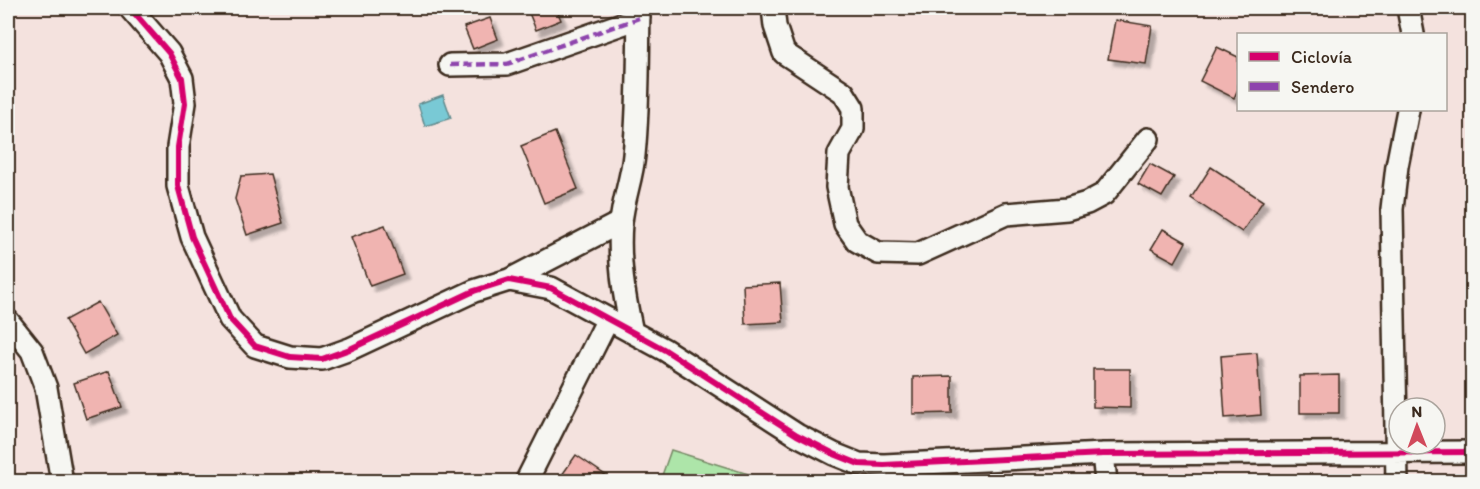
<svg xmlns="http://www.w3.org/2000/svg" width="1480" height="489" viewBox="0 0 1480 489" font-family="Itim,sans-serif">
	<defs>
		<filter id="shadow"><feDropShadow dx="5.5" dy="5.5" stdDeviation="1.5" flood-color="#0004"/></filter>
	</defs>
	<rect width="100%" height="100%" fill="#f4e2de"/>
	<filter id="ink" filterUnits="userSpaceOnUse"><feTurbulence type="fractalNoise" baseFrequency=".0167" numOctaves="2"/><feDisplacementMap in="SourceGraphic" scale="12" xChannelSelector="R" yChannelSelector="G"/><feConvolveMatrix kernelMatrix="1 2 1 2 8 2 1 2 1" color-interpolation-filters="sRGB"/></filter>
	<g filter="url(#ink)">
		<path fill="#ade5a9" stroke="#748864" stroke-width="1.5" d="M671,450L771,481H660Z"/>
		<path fill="#79c9d5" stroke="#60898c" stroke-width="1.5" d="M443,95L451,118L425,126L418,104Z"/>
		<path fill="#f0b4b1" stroke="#3b2a1e" stroke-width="1.5" filter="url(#shadow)" d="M527,8H556L561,20L536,30Z
			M490,18L498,39L473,49L464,27Z
			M1115,20L1152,26L1146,64L1108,59Z
			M1217,47L1238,57V89L1234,98L1200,81Z
			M555,132L578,189L544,203L521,146Z
			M1150,164L1174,177L1162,197L1138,184Z
			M1211,167L1263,201L1242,232L1191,198Z
			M270,174L283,223L247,235L235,199L241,176Z
			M385,225L403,274L370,286L351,237Z
			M1163,229L1186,242L1175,262L1151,249Z
			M780,283L783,322L745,324L743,285Z
			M98,302L117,335L84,354L65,320Z
			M1257,353L1261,415L1225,418L1221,356Z
			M1093,369H1130V408L1093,407Z
			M109,371L122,407L86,419L74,383Z
			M1339,375V413H1300V376Z
			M952,376V413L913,414V377Z
			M576,455L608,477L605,482H557Z"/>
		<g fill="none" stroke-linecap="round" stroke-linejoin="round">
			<g stroke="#3b2a1e" stroke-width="26">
				<path id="minor" d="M130,8L169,53L182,78L185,103L178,147V186L192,237L230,319L255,346L290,357L322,359L350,349L474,291L509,280L551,288L665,350L797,435L834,454L859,464L884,465L1103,454L1472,452
					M773,8L775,26L784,53L843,92L853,108V129L839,154L837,187L845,224L857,241L878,253L918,254L1006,214L1067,209L1087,203L1104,194L1148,139
					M1408,8L1413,34
					M450,65L507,64L639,18
					M509,280L621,222
					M8,321L32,351L46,388L62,482
					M632,332C624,296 618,260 621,223C623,200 632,178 634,155C639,106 638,57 639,8
					M1103,454L1106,482
					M526,482L608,319
					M1397,482L1392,209L1397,166L1408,110"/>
			</g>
			<use href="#minor" stroke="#f6f6f2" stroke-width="21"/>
			<path stroke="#8e44ad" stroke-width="4.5" stroke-dasharray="9 4.5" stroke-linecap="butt" d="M450,65L507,64L639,18"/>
			<g stroke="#f6f6f2" stroke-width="10">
				<path id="cycleway" d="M130,8L169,53L182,78L185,103L178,147V186L192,237L230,319L255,346L290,357L322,359L350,349L474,291L509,280L551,288L665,350L797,435L834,454L859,464L884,465L1103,454L1472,452"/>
			</g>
			<use href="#cycleway" stroke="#d6006c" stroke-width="6"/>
		</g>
	</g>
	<rect width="1480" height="489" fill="none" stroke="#f6f6f2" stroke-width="30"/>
	<rect x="15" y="15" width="1450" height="459" fill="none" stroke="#3b2a1e" stroke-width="2" filter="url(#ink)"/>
	<rect x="1237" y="33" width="210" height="78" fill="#f6f6f2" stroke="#aba49d" stroke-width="1.5"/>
	<rect x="1249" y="52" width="30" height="9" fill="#d6006c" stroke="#aba49d" stroke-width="1.5"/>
	<text x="1291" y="63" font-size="18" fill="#3b2a1e">Ciclovía</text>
	<rect x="1249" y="82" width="30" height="9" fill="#8e44ad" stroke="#aba49d" stroke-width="1.5"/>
	<text x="1291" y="93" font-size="18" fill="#3b2a1e">Sendero</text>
	<g transform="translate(1417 426) rotate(359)"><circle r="28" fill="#f6f6f2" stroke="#aba49d" stroke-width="1.5"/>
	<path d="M0-4.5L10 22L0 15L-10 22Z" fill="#d1495b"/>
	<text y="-9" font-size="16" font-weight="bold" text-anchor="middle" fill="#3b2a1e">N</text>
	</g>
</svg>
